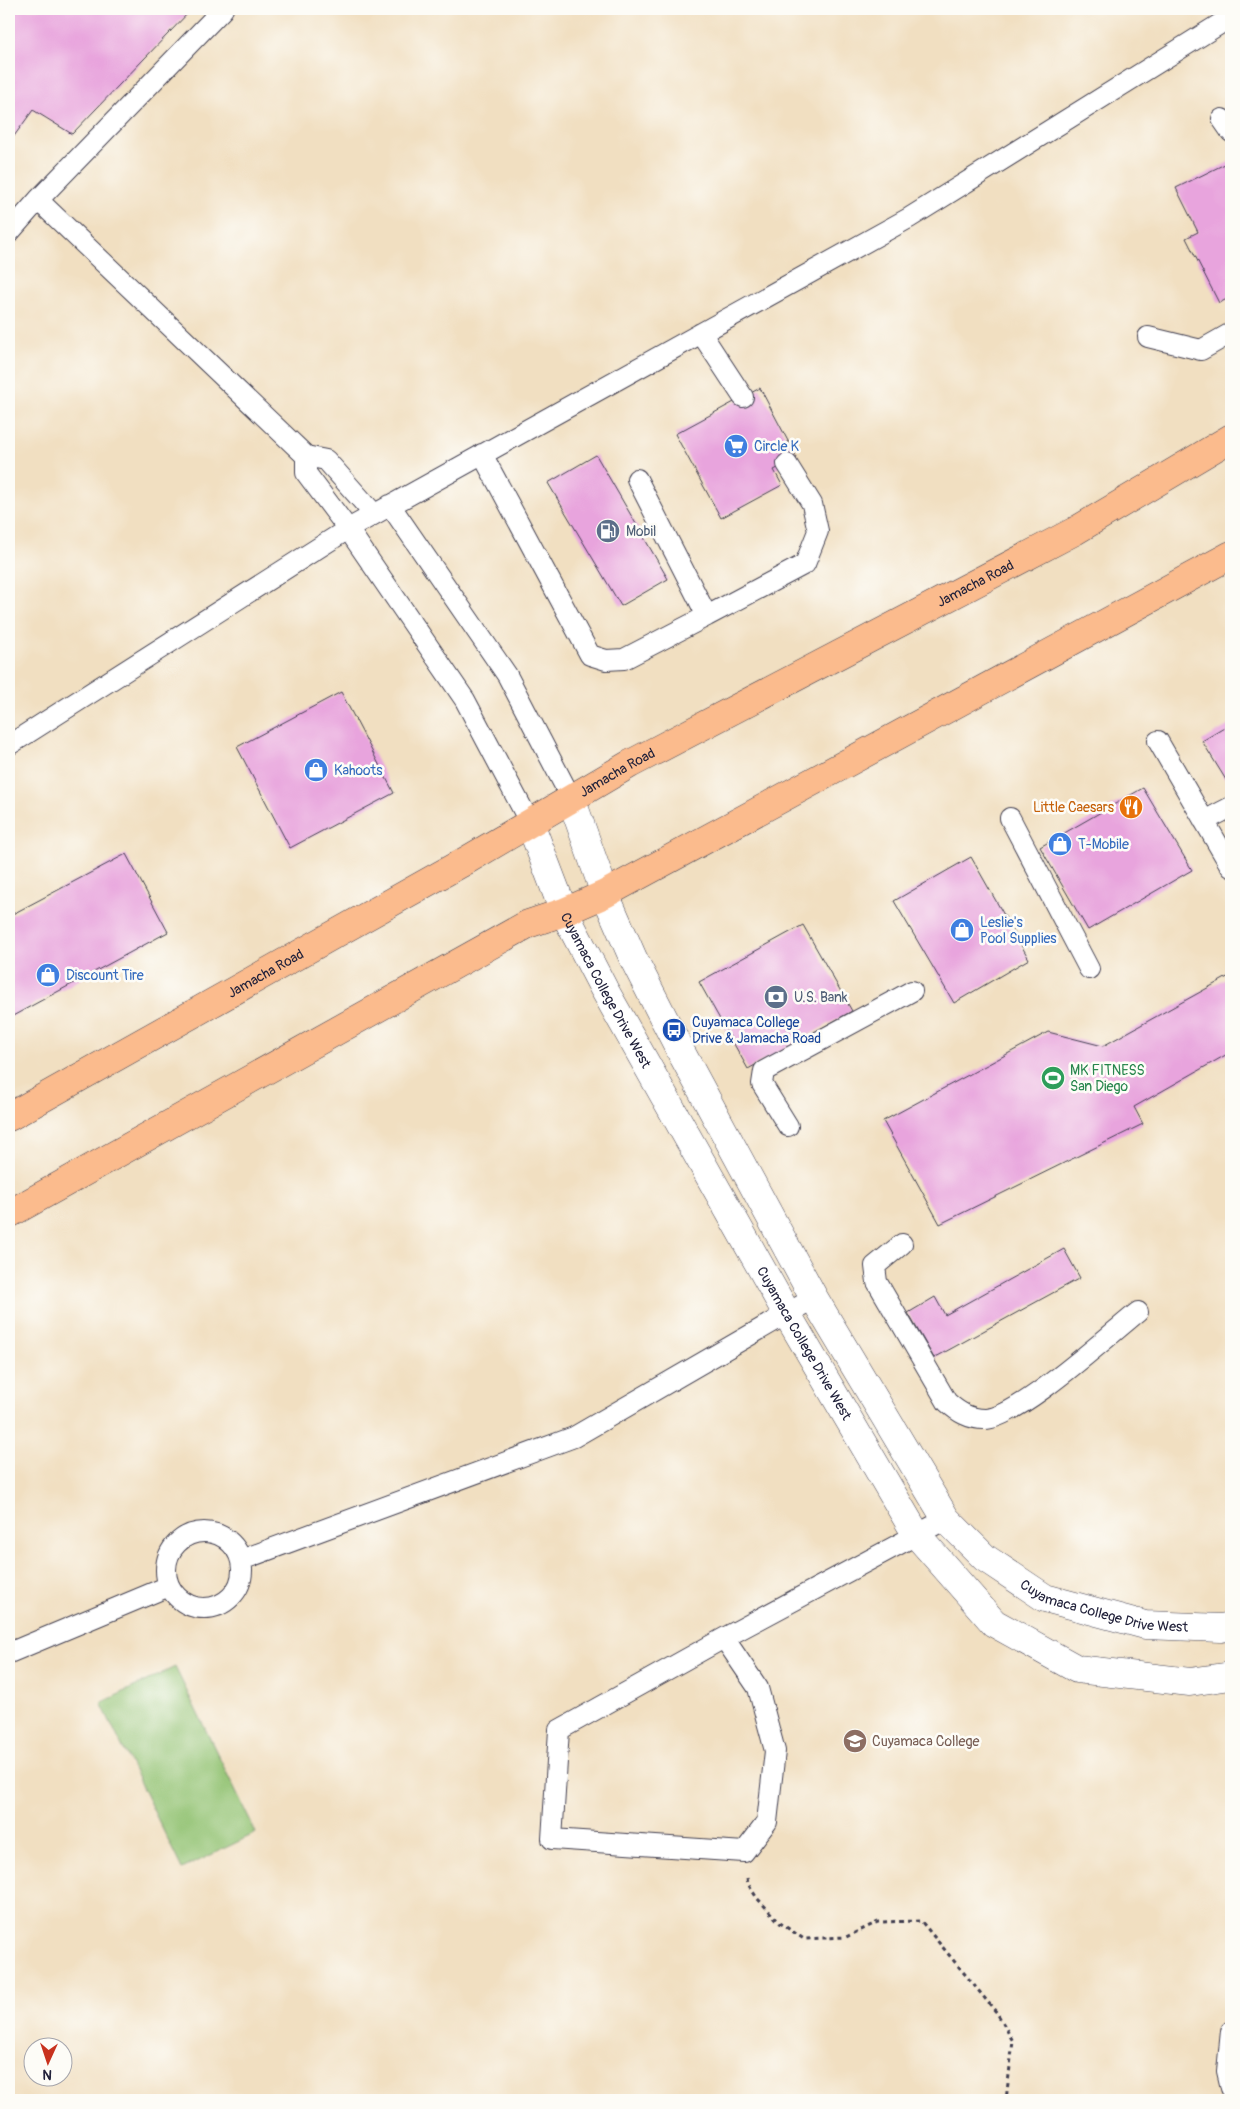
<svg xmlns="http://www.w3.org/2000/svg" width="1240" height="2109" viewBox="0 0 1240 2109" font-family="Pangolin,sans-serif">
	<rect width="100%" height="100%" fill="#fdfcf7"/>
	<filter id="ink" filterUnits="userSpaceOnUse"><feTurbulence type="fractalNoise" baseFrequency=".02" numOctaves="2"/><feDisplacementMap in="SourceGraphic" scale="10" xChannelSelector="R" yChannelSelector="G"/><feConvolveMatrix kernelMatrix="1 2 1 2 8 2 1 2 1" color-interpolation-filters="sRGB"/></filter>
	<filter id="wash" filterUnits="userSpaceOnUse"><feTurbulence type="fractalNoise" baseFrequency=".0096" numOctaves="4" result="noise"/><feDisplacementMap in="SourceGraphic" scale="20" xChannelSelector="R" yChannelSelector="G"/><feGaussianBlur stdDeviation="1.12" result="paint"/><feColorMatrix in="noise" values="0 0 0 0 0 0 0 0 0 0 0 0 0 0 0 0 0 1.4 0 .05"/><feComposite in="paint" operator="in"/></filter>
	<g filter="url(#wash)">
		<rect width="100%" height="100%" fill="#f1dfc1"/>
		<path fill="#93c373" stroke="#5a7257" d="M175,1667L256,1833L182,1869L101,1703Z"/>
		<g id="blocks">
			<path fill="#e8a4dd" d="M9,9H192L72,134L33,110L9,143Z
				M1231,161V297L1219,303L1186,238L1198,232L1176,188Z
				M760,388L797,458L774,470L782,485L721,518L675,434Z
				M596,455L668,579L621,606L548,483Z
				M341,692L394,793L290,848L237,747Z
				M1231,724V788L1202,741Z
				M1143,788L1192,870L1088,930L1040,847Z
				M126,854L168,932L9,1018V916Z
				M971,857L1029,959L954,1003L894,901Z
				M803,925L852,1011L748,1069L699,982Z
				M1231,975V1052L1134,1107L1143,1124L940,1224L883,1121L1048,1032L1103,1046Z
				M1064,1249L1080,1278L934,1358L908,1313L935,1297L945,1315Z"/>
		</g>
	</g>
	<g filter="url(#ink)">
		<use href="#blocks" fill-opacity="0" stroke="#413e4f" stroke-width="1"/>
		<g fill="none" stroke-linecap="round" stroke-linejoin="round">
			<g stroke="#413e4f" stroke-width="22">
				<path id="service" d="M1222,119L1231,132
					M38,200L223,9
					M9,233L38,200L306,456L326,460L374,514
					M701,333L743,397
					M1148,337L1201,350L1231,333
					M482,454L590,655L606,660L624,659L707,616L637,479
					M306,456V473L348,529L465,700L530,823
					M390,505L507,675L571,798
					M707,616L805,564L818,531L812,504L787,464
					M1158,741L1231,867
					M9,745L348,529L909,218L1231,17
					M1010,818L1089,969
					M1204,821L1231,807
					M788,1126L762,1084L764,1071L912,991
					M902,1244L875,1266L877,1282L947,1402C958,1412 969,1419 985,1419C1017,1419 1109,1335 1138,1312
					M166 1570a38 38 0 1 1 76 0a38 38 0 1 1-76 0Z
					M241,1560L574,1437L814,1298
					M724,1638L758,1688L775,1751L767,1822L744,1852L552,1839L559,1730L724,1638L946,1519
					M9,1653L169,1586
					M1231,2031L1227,2071L1231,2088"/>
			</g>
			<g stroke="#413e4f" stroke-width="29">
				<g id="tertiary">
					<path id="s1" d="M571,798L605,894L633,958L681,1052L814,1298L946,1519L985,1558L1045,1598L1145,1625L1221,1628L1231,1626"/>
					<path id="s2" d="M530,823L564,912L604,989L787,1314L916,1534L994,1623L1077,1669L1190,1682L1231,1676"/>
				</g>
			</g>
			<g stroke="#413e4f" stroke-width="29">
				<g id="primary">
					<path id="s3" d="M9,1117L467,860L630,764L1075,531L1231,438"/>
					<path d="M9,1214L528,924L564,912L605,894L1231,555"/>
				</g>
			</g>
			<path stroke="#413e4f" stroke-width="3" stroke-dasharray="4 4" stroke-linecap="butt" d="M747,1878L748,1884L757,1898L780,1923L804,1939L846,1937L878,1922L921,1921L997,2013L1013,2041L1006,2100"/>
			<use href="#service" stroke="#fff" stroke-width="20"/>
			<use href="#tertiary" stroke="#fff" stroke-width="28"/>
			<use href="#primary" stroke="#fbbb8d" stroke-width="28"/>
		</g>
	</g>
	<defs>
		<g id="supermarket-disc" transform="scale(1.25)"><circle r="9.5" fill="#3f7fe0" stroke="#fdfcf7"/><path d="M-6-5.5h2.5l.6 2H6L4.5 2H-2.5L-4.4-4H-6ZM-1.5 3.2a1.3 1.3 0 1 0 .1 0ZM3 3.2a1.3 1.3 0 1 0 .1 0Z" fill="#fff"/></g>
		<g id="fuel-disc" transform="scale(1.25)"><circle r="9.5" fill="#5c6f8a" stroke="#fdfcf7"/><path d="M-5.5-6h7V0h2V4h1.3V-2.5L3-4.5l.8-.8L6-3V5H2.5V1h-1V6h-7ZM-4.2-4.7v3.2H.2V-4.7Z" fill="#fff"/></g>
		<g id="shop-disc" transform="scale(1.25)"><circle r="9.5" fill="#3f7fe0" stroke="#fdfcf7"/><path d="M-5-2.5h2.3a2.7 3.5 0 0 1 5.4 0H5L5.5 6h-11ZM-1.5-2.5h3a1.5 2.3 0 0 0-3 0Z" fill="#fff"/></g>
		<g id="restaurant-disc" transform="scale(1.25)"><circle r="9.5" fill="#e8710a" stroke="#fdfcf7"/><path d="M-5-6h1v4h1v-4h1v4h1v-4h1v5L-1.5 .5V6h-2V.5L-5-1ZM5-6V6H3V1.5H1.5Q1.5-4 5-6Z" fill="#fff"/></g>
		<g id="bank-disc" transform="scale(1.25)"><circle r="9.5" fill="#5c6f8a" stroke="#fdfcf7"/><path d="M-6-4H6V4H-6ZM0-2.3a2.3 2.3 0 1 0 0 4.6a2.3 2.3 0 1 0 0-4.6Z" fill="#fff"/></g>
		<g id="bus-disc" transform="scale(1.25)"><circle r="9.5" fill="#1a4fb4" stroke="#fdfcf7"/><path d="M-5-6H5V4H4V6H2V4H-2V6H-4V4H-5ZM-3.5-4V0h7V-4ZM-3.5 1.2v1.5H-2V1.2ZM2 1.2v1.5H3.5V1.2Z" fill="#fff"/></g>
		<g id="stadium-disc" transform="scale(1.25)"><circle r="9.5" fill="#2e9e5b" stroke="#fdfcf7"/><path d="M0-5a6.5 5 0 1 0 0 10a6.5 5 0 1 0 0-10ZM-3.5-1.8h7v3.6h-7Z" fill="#fff"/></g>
		<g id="university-disc" transform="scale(1.25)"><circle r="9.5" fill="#8d6e63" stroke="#fdfcf7"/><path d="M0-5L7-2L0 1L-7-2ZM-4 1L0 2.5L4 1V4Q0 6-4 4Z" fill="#fff"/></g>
	</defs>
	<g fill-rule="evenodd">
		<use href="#supermarket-disc" x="736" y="446"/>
		<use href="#fuel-disc" x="608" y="531"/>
		<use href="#shop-disc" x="316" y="770"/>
		<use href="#restaurant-disc" x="1131" y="807"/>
		<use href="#shop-disc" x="1060" y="844"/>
		<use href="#shop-disc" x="962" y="930"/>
		<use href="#shop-disc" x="48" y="975"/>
		<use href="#bank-disc" x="776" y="997"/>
		<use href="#bus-disc" x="674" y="1030"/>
		<use href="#stadium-disc" x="1053" y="1078"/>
		<use href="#university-disc" x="855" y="1741"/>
	</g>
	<g text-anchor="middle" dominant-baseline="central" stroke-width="5" stroke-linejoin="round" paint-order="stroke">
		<g font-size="14" fill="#366cbe" stroke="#fdfcf7" text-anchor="start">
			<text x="754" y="446">Circle K</text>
			<text x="334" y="770">Kahoots</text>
			<text x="1078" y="844">T-Mobile</text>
			<text x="980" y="922">Leslie's<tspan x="980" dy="16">Pool Supplies</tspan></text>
			<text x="66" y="975">Discount Tire</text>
		</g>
		<g font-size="14" fill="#4e5e75" stroke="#fdfcf7" text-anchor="start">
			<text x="626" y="531">Mobil</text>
			<text x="794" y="997">U.S. Bank</text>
		</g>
		<g font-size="14" fill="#22223b" stroke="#fdfcf7">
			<text stroke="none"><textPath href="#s3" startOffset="1104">Jamacha Road</textPath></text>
			<text stroke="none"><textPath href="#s3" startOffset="699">Jamacha Road</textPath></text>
			<text stroke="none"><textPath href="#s3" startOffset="294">Jamacha Road</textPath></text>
			<text stroke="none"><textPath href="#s2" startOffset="184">Cuyamaca College Drive West</textPath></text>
			<text stroke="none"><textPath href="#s2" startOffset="589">Cuyamaca College Drive West</textPath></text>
			<text stroke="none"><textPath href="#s1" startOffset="1001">Cuyamaca College Drive West</textPath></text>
		</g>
		<g font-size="14" fill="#c56008" stroke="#fdfcf7" text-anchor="end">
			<text x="1114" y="807">Little Caesars</text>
		</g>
		<g font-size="14" fill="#164399" stroke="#fdfcf7" text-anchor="start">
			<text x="692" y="1022">Cuyamaca College<tspan x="692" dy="16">Drive &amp; Jamacha Road</tspan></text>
		</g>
		<g font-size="14" fill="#27864d" stroke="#fdfcf7" text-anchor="start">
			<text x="1070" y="1070">MK FITNESS<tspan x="1070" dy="16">San Diego</tspan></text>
		</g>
		<g font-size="14" fill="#785e54" stroke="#fdfcf7" text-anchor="start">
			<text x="872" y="1741">Cuyamaca College</text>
		</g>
	</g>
	<rect width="1240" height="2109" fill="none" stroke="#fdfcf7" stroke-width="30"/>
	<g transform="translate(48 2062) rotate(183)"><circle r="24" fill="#fdfcf7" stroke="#a5a5ac"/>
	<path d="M0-4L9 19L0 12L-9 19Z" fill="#c8321e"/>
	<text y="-8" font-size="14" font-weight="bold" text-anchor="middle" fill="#22223b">N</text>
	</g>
</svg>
